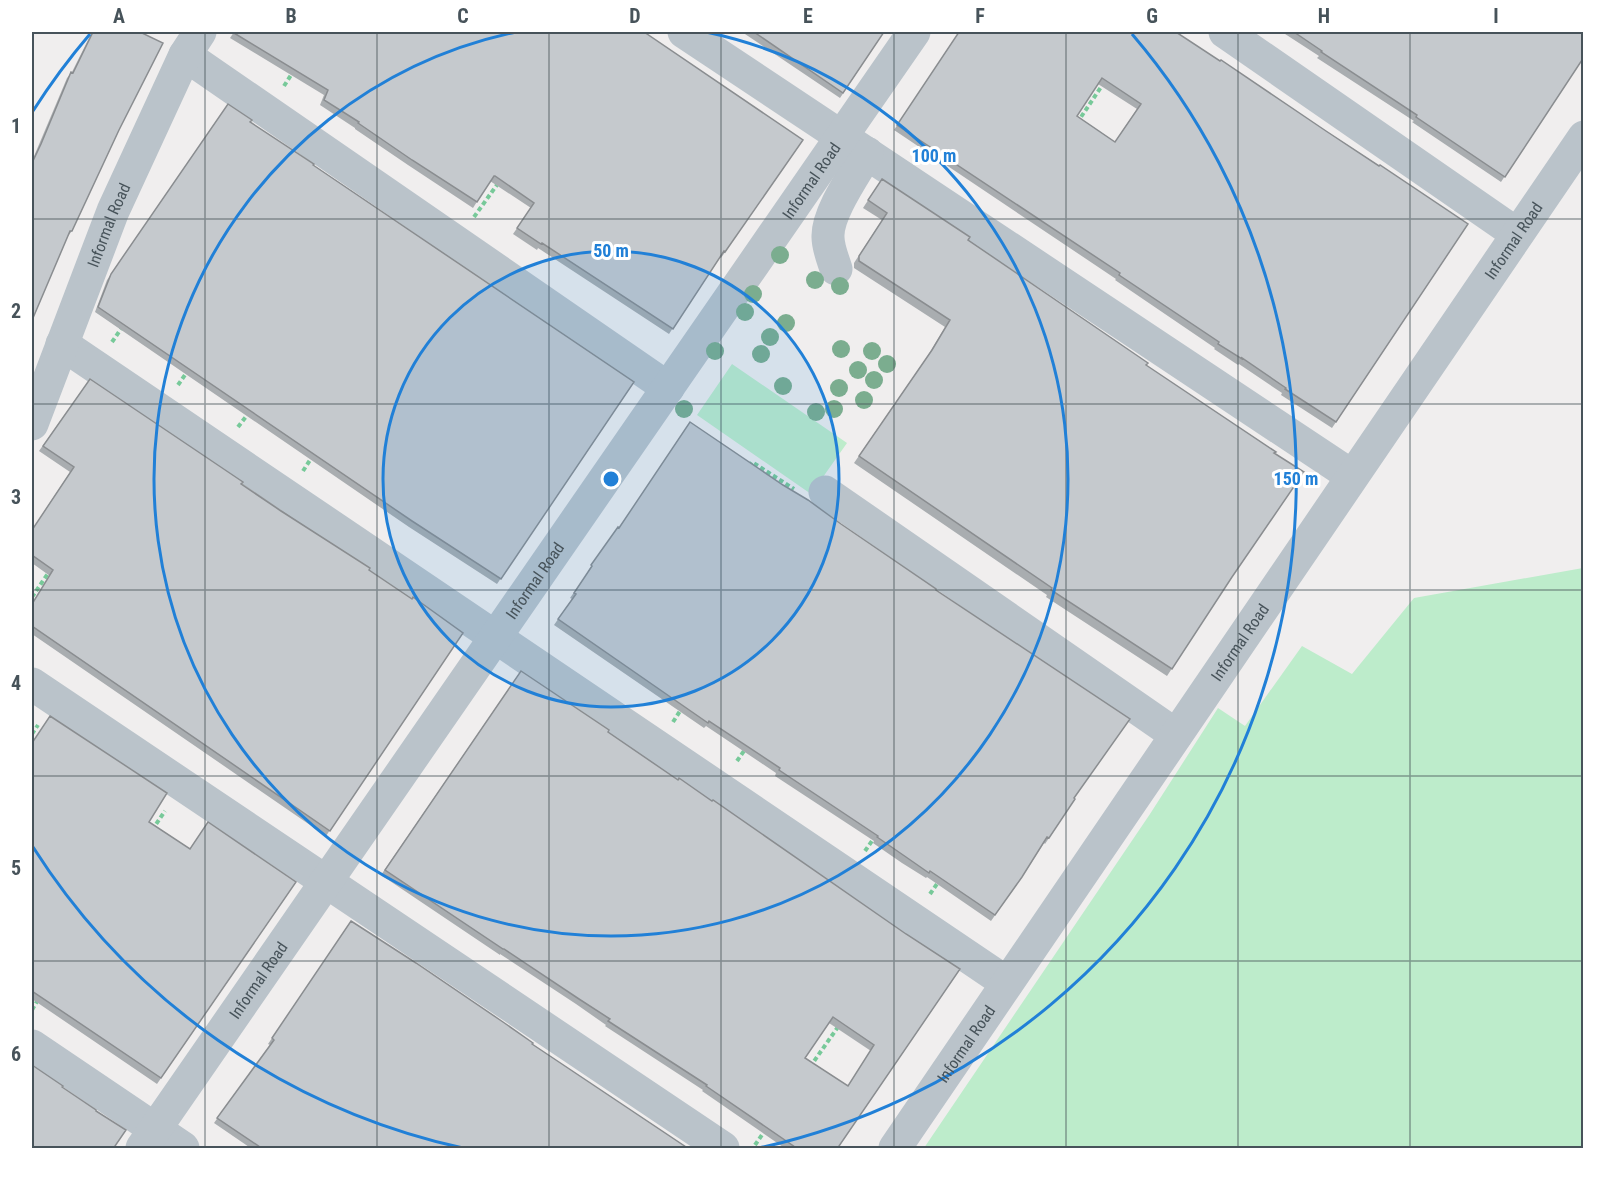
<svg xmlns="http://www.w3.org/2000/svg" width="1615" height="1180" viewBox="0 0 1615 1180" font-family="'Roboto Condensed',sans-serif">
	<rect width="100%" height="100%" fill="#f0eeee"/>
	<path fill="#bdeccb" d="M732,364L847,443L811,494L697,415Z
		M1583,568V1148H924L1150,814L1218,708L1245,726L1302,646L1352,674L1414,598Z"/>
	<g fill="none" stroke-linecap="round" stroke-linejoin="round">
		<path stroke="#77c999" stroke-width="4" stroke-dasharray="4.5 3" stroke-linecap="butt" d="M284,86L293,72
			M1077,123L1103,84
			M474,217L499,182
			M112,342L123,326
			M178,385L187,372
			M238,427L248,414
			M749,466L752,462L794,489
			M303,471L312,457
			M32,597L49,572
			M673,722L682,708
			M32,734L38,725
			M737,761L746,748
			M152,830L165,811
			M865,851L874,838
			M930,894L939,881
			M32,1010L39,998
			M810,1067L840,1024
			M755,1145L766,1129"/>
		<g stroke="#bac3ca" stroke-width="33">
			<path d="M684,32L1352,476"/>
			<path d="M1225,32L1517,234"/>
			<path d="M185,55L668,388"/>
			<path d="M836,269C833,259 828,248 828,237C827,213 855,174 867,153"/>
			<path d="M62,344L1007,983"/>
			<path id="s1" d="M32,424L113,211L185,55L200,32"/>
			<path d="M825,492L1176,735"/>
			<path d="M32,684L723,1148"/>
			<path d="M32,1046L183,1148"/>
			<path id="s2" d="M142,1148L914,32"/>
			<path id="s3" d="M895,1148L1584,137"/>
		</g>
	</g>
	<g fill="#7bad8f">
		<circle cx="780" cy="255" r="9"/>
		<circle cx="815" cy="280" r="9"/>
		<circle cx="840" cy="286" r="9"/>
		<circle cx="753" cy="294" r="9"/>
		<circle cx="745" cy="312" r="9"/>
		<circle cx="786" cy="323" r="9"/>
		<circle cx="770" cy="337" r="9"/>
		<circle cx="841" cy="349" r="9"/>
		<circle cx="715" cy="351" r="9"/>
		<circle cx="872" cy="351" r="9"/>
		<circle cx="761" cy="354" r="9"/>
		<circle cx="887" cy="364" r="9"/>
		<circle cx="858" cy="370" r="9"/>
		<circle cx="874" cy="380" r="9"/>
		<circle cx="783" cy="386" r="9"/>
		<circle cx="839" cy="388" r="9"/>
		<circle cx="864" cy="400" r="9"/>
		<circle cx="684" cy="409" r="9"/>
		<circle cx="834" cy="409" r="9"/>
		<circle cx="816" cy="412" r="9"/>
	</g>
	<path fill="#a9adb0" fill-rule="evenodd" d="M92,32H140L119,130L72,231L68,236L32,319V161L67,78L72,72Z
		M234,32L803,140L721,258L720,257L669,334L538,248L537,250L513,234L531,208L490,181L473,208L408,165L355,129V128L320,105L324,95L230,38Z
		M742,32H884L840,98Z
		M959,32L1326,131L1468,224L1332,428L1281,395L1282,393L1239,364L1238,365L1214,349L1215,348L1115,280L1116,279L894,130ZM1098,84L1137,109L1115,142L1077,116Z
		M1282,32H1584V57L1501,182L1412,122L1414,121L1317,58L1319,56Z
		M228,104L250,122L634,382L497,584L409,527L95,312L107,280Z
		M882,179L1146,365L1232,577L1167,676L1046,597L1047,595L854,463L927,357L945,327L854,268V263L882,220L863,208Z
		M90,379L369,570L463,633L326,836L32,634V604L50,576L32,563V530L70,472L39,451Z
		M841,524L936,590L1074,798L1049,838L1045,844L1044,843L1022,877L991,921L927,877L926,878L902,863L873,843L874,841L775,776L776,773L706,726L704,728L554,625L572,599L570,598L589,571H588L618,527L619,528Z
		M521,671L608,732L906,934L960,969L837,1149H786L702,1091L703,1090L605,1026L606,1025L576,1004L500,954V955L381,875ZM829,1023L871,1051L848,1086L805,1058Z
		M32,743L190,849L296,882L157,1084L32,999Z
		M351,921L532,1044L689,1149H252L214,1123L270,1045L268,1044Z"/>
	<path fill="#c5c9cd" stroke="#8a8d90" stroke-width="1.5" fill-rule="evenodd" d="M93,32H140L163,43L119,130L72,231H70L33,318L32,317V163L41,144L71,72L73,73Z
		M235,32H644L803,140L725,252L724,251L673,329L542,243L541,244L517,228L534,203L495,176H494L477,202L412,160L358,123L359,122L324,100L328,90L234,33Z
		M754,32H884L843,93Z
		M959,32H1176L1220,61L1221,60L1326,131L1379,166L1380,165L1468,224L1336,422L1285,389L1286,388L1242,358V359L1218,344L1219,342L1119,275L1120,273L897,125ZM1102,78L1141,104L1115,142L1077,116Z
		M1294,32H1584V57L1505,177L1416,117L1417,115L1321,52L1322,51Z
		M228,104L252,120L250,122L314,164L313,165L634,382L501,579L412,521L98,307L111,274Z
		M882,179L970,237L968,240L1148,363L1146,365L1276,452L1274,453L1304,472L1232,577L1172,669L1051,590L1052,588L859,456L932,350L950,320L859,261V256L887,213L868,200Z
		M90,379L243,482L241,484L281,511L370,568L369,570L412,599L413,597L463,633L330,831L32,626V604L53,570L32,555V530L74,467L43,446Z
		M690,422L783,485L808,500L841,524L936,589V590L1130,719L1074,798L1075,799L1049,838L1047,837L1022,877L995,915L930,871L929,873L906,857L877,837L878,836L779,770L780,768L709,721L708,723L558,619L576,594L574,593L592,566L591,565L618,527L619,528Z
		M521,671L609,730L608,732L678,780L679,778L712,801L713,800L906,934L960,969L837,1149H798L706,1086L707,1085L608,1021L610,1019L579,999L504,949H503L385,870ZM833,1017L874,1045L848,1086L805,1058Z
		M50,716L167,793L149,822L190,849L208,822L296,882L161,1078L32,991V743Z
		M351,921L416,963L503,1022L533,1043L532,1044L689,1149H263L217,1118L274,1040L272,1038Z
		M32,1065L63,1086L62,1087L96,1110V1111L126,1130L113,1149H32Z"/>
	<path fill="none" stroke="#47535a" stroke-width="1.5" stroke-opacity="0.55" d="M205,32V1148M377,32V1148M549,32V1148M721,32V1148M894,32V1148M1066,32V1148M1238,32V1148M1410,32V1148M32,219H1584M32,404H1584M32,590H1584M32,776H1584M32,961H1584"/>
	<circle cx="611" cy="479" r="228" fill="#2180d7" fill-opacity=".12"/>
	<g fill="none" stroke="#2180d7" stroke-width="3">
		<circle cx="611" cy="479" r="228"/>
		<path d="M706 32A457 457 0 1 1 516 32"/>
		<path d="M463 1148A685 685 0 0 1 33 847M33 111A685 685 0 0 1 90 34M1132 34A685 685 0 0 1 759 1148"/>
	</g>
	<g text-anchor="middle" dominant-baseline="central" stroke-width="6" stroke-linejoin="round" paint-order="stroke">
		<g font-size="16" fill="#47535a" stroke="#fff">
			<text stroke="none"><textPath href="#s2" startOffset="1176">Informal Road</textPath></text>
			<text stroke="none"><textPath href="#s1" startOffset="213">Informal Road</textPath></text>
			<text stroke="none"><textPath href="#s3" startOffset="1098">Informal Road</textPath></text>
			<text stroke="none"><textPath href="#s2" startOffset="690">Informal Road</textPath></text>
			<text stroke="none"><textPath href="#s3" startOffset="612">Informal Road</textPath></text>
			<text stroke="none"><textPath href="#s2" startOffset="204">Informal Road</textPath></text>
			<text stroke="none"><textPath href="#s3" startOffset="126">Informal Road</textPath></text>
		</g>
	</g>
	<circle cx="611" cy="479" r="9" fill="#2180d7" stroke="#fff" stroke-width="3"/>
	<g font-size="18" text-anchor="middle" font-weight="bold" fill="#2180d7" stroke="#fff" stroke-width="6" stroke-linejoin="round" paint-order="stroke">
		<text x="934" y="162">100 m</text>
		<text x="611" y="257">50 m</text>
		<text x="1296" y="485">150 m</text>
	</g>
	<rect width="1615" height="1180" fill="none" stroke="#ffffff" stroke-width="66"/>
	<rect x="33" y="33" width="1549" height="1114" fill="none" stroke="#47535a" stroke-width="2"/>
	<g font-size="20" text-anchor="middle" font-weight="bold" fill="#47535a">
		<text x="119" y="23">A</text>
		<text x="291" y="23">B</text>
		<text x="463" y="23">C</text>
		<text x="635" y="23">D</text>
		<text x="808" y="23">E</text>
		<text x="980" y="23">F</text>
		<text x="1152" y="23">G</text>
		<text x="1324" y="23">H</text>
		<text x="1496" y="23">I</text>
		<text x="16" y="133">1</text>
		<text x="16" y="318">2</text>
		<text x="16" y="504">3</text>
		<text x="16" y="690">4</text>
		<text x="16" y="875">5</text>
		<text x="16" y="1061">6</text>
	</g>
</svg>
